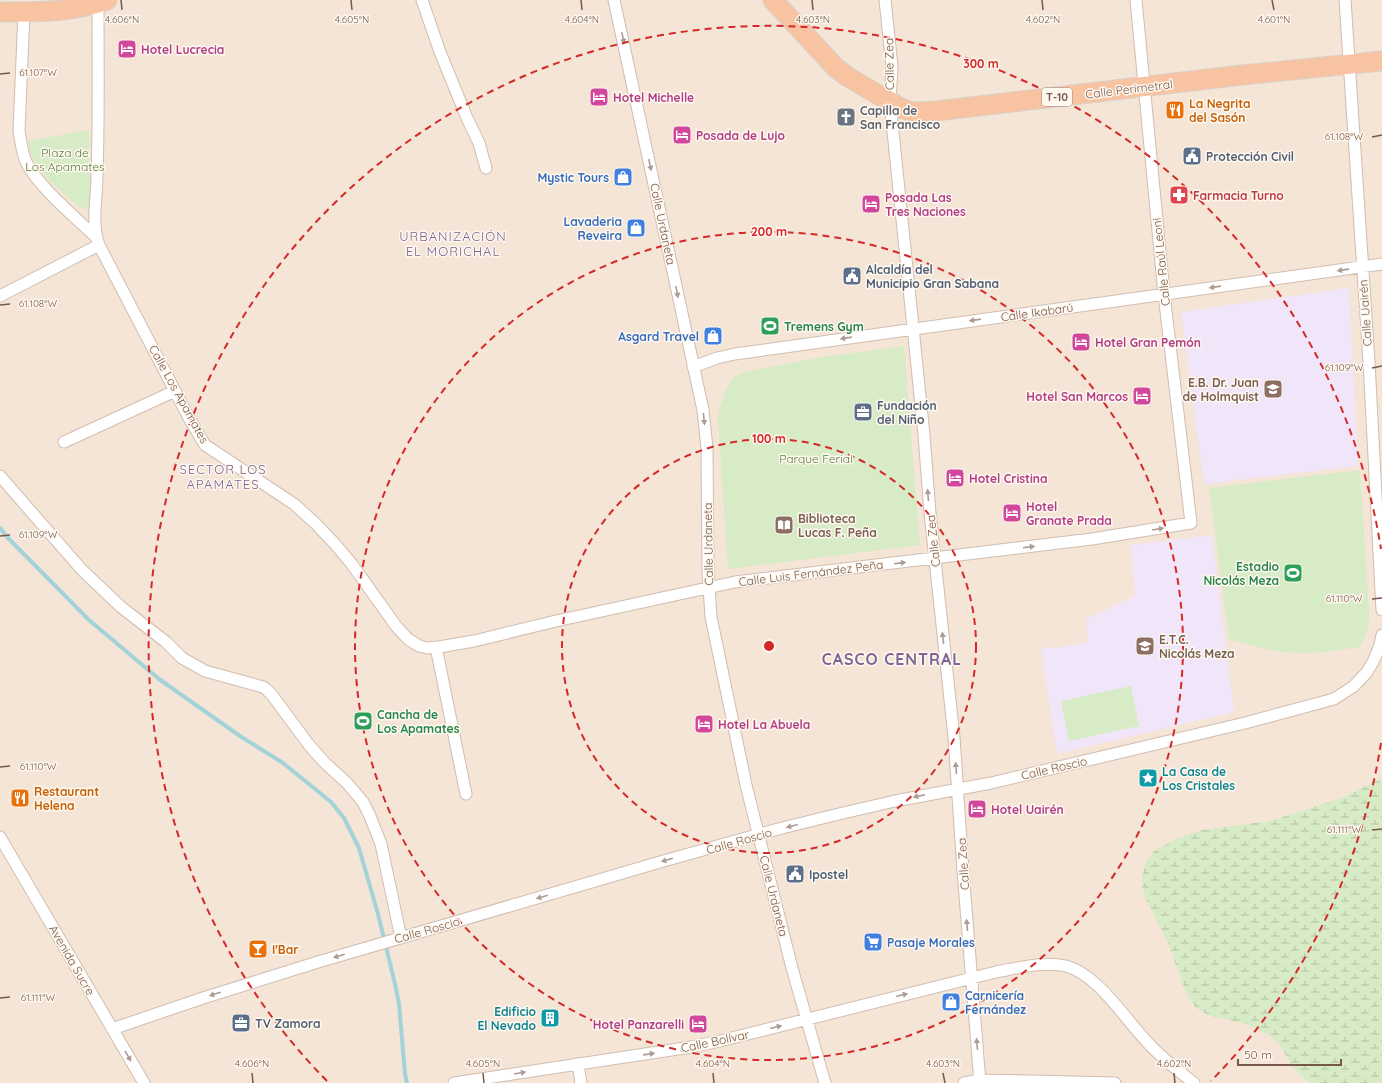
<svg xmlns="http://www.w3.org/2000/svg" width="1382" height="1083" viewBox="0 0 1382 1083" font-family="Quicksand,sans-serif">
	<defs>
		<pattern id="wetland-marsh" width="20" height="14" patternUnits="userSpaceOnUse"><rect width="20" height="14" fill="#d7ebc6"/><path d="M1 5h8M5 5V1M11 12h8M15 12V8" fill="none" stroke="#b3c1a3"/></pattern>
	</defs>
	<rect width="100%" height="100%" fill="#fcf4e9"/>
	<path fill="#f4e5d7" d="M0,0H1382V1083H0Z"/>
	<path fill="#f1e5f9" d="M1349,288L1358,466L1204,484L1181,312Z
		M1212,535L1234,712L1057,754L1041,649L1088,643L1086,619L1135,596L1131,545Z"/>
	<path fill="url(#wetland-marsh)" d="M1382,778V1083H1311L1302,1077L1292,1066L1279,1043L1269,1035L1246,1024L1208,1015L1196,1008L1188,997L1183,985L1169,945L1145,897L1142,886L1143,873L1146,862L1154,851L1176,839L1202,830L1270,821L1342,798Z"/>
	<path fill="#d7ebc6" d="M89,130L90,203L89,208L85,209L81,208C60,190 31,170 28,141Z
		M904,346L920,545L728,569L718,421L719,409L726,390L731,381L736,376L745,372L823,357Z
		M1360,470L1369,611C1369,625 1367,636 1359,647C1334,651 1309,655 1284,652C1266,650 1247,644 1229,639L1209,488Z
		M1131,686L1139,726L1069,741L1061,701Z"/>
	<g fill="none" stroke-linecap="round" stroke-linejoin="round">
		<path stroke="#a3d3d8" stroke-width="4" d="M0,528L8,538L89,620L159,679L240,736L283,763L331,802L344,818L359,848L378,914L395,984L399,1004L405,1074L407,1083"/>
		<g stroke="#d1bdb0" stroke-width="13">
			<path id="minor" d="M422,0L440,52L467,118L479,143L486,168
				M614,0L703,410L707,448L708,572L711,617L746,785L792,968L825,1083
				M885,0L892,66L890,102L924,435L930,513L954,737L963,871L980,1083
				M1345,0L1369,362L1382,610
				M98,3C98,61 99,118 97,175C97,198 91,223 99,245L189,418L205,445L294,504L316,524L335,544L351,563L396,626L408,639L419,646L427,648L439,647L474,641L556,621L735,582L1092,539L1191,523L1164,294L1136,0
				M24,12L19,131C21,142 22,154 27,164C41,189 75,217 96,237
				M0,296L99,245
				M693,367L717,358L735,354L1382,264
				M64,442L175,391
				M0,476L82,570L121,607L166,642L182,658L205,671L263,687L266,689L272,695L309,745L325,763L347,783L363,802L370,816L381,844L401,938
				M436,647L466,794
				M0,837L144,1083
				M112,1029L203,998L318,962L667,860L782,828L843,813L895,801L991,783L1245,723L1334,699L1354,686L1367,672L1374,660L1380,645L1382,635
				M578,1064L581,1083
				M454,1083L691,1047L720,1041L996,972C1018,968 1043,961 1066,966C1099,975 1126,1021 1150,1045C1163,1059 1179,1071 1194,1083
				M964,1083L980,1080L1115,1083"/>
		</g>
		<g stroke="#d9d1cd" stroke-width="21">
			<path id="trunk" d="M773,0L836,68L848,77L901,108L909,111L917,112L936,111L1242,75L1382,61
				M0,12C39,12 70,13 107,0"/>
		</g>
		<use href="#minor" stroke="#fff" stroke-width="11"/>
		<use href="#trunk" stroke="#f8c3a1" stroke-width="19"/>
	</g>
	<defs><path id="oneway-solid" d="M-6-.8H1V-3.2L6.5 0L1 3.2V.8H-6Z"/></defs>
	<g fill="#ad9b94">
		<use href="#oneway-solid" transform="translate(623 38) rotate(78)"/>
		<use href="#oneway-solid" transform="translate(650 165) rotate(78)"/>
		<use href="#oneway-solid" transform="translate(1343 270) rotate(172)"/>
		<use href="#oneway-solid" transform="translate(1215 287) rotate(172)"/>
		<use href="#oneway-solid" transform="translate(677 292) rotate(79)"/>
		<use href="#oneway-solid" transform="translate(975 320) rotate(172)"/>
		<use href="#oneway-solid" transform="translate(846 338) rotate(172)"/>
		<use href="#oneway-solid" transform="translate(704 419) rotate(84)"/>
		<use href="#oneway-solid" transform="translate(928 495) rotate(-94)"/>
		<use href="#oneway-solid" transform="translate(1158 529) rotate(-9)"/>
		<use href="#oneway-solid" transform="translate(1029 547) rotate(-7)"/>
		<use href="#oneway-solid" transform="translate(900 563) rotate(-7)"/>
		<use href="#oneway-solid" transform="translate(943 638) rotate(-96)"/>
		<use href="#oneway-solid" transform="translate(956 768) rotate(-94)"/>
		<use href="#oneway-solid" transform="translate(919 796) rotate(169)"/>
		<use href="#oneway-solid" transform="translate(792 826) rotate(165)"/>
		<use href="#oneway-solid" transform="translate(667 860) rotate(164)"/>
		<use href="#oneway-solid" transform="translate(542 897) rotate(164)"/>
		<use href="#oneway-solid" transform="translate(967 925) rotate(-95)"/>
		<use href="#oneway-solid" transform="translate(339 956) rotate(164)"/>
		<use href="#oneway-solid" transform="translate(215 994) rotate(162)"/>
		<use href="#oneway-solid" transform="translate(902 995) rotate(-14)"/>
		<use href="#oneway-solid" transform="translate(776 1027) rotate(-14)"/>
		<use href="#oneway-solid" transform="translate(977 1044) rotate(-95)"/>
		<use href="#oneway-solid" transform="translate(649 1054) rotate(-8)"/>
		<use href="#oneway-solid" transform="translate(128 1056) rotate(60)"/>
		<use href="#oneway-solid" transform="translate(520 1073) rotate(-10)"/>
	</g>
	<path fill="none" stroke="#77594c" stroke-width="1.5" d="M121,0L122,10M351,0L352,10M581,0L582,10M812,0L813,10M1042,0L1043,10M1272,0L1274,10M0,74L10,73M1372,137L1382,135M0,305L10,304M1372,368L1382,366M0,536L10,535M1372,599L1382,598M0,767L10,766M1372,830L1382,829M0,998L10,997M252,1073L253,1083M483,1073L484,1083M713,1073L714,1083M943,1073L945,1083M1174,1073L1175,1083"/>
	<g fill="none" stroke="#d62828" stroke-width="2" stroke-dasharray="7 5">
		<circle cx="769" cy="646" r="207"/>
		<circle cx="769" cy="646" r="414"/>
		<path d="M1381 743A620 620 0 0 1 1211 1081M327 1081A620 620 0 1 1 1381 549"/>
	</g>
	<defs>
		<g id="hotel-square" transform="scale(1)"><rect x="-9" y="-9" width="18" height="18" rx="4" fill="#d1479c" stroke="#fff8ef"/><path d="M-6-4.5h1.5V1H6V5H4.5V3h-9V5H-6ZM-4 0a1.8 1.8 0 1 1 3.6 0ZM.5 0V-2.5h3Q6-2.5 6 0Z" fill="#fff"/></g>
		<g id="restaurant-square" transform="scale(1)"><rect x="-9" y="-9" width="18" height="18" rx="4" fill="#e8710a" stroke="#fff8ef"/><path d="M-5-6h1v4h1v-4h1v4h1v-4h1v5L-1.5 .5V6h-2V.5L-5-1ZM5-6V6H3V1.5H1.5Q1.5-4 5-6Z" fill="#fff"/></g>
		<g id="church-square" transform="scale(1)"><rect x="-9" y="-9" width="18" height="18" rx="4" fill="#6b7280" stroke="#fff8ef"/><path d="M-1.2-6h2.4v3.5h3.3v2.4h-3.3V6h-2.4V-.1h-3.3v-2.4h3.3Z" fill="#fff"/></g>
		<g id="civic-square" transform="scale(1)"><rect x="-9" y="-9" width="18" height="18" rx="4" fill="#5c6f8a" stroke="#fff8ef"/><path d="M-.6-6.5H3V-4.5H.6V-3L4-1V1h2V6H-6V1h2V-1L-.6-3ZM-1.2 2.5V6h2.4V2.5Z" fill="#fff"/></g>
		<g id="shop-square" transform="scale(1)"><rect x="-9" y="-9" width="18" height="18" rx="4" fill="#3f7fe0" stroke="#fff8ef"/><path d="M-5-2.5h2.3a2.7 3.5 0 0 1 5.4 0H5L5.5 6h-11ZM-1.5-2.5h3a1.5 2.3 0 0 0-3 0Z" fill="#fff"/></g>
		<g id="pharmacy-square" transform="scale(1)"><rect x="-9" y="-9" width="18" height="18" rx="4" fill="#e0444e" stroke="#fff8ef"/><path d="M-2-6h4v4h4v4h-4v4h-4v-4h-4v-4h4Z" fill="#fff"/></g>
		<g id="stadium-square" transform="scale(1)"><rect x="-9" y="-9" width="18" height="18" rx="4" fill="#2e9e5b" stroke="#fff8ef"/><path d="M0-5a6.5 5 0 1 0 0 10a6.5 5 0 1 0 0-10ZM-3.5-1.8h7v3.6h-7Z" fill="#fff"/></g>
		<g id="school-square" transform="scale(1)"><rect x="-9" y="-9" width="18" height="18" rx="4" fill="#8d6e63" stroke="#fff8ef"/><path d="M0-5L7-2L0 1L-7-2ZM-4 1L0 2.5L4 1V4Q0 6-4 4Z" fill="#fff"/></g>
		<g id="office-square" transform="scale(1)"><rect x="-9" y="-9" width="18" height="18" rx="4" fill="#5c6f8a" stroke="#fff8ef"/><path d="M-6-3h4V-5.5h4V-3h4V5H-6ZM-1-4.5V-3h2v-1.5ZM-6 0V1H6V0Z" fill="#fff"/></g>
		<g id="library-square" transform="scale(1)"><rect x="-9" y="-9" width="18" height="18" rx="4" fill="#8d6e63" stroke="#fff8ef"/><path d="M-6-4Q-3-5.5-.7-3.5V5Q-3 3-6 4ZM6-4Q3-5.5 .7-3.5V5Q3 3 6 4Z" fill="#fff"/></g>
		<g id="university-square" transform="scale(1)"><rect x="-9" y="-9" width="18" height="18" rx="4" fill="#8d6e63" stroke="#fff8ef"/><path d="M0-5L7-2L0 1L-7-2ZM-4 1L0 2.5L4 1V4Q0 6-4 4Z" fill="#fff"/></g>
		<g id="sight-square" transform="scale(1)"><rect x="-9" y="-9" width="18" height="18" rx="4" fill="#0f9aa8" stroke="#fff8ef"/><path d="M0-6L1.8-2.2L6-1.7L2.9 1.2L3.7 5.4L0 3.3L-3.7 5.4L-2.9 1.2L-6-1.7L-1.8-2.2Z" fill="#fff"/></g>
		<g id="supermarket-square" transform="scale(1)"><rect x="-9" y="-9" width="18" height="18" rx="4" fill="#3f7fe0" stroke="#fff8ef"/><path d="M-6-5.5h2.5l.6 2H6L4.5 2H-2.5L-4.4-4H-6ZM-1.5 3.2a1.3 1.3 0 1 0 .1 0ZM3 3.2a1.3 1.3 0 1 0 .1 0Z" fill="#fff"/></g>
		<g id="bar-square" transform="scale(1)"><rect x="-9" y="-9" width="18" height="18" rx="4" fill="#e8710a" stroke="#fff8ef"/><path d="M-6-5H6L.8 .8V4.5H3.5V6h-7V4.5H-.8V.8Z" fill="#fff"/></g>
		<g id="building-square" transform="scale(1)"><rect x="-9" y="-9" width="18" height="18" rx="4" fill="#0f9aa8" stroke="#fff8ef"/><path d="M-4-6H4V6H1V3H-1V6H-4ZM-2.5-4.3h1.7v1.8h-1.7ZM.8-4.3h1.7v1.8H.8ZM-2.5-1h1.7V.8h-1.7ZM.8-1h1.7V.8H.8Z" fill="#fff"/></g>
	</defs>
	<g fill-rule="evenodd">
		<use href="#hotel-square" x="127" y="49"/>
		<use href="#hotel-square" x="599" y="97"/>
		<use href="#restaurant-square" x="1175" y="110"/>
		<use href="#church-square" x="846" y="117"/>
		<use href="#hotel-square" x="682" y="135"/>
		<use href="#civic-square" x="1192" y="156"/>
		<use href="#shop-square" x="623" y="177"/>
		<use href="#pharmacy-square" x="1179" y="195"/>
		<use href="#hotel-square" x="871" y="204"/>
		<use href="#shop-square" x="636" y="228"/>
		<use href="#civic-square" x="852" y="276"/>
		<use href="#stadium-square" x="770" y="326"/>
		<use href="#shop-square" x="713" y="336"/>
		<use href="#hotel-square" x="1081" y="342"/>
		<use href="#school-square" x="1273" y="389"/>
		<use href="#hotel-square" x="1142" y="396"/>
		<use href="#office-square" x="863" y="412"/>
		<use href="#hotel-square" x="955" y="478"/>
		<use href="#hotel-square" x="1012" y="513"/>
		<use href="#library-square" x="784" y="525"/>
		<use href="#stadium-square" x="1293" y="573"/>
		<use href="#university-square" x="1145" y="646"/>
		<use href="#stadium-square" x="363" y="721"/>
		<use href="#hotel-square" x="704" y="724"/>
		<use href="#sight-square" x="1148" y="778"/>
		<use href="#restaurant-square" x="20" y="798"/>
		<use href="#hotel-square" x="977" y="809"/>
		<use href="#civic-square" x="795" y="874"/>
		<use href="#supermarket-square" x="873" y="942"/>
		<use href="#bar-square" x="258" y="949"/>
		<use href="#shop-square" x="951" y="1002"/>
		<use href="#building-square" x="550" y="1018"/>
		<use href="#office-square" x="241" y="1023"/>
		<use href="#hotel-square" x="698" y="1024"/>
	</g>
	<g text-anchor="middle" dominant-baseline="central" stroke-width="3" stroke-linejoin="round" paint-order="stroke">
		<rect fill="#fff8ef" stroke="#a0897d" stroke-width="1" x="1042" y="88" width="30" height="18" rx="3"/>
		<g font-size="11" font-weight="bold" fill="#77594c">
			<text x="1057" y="97">T-10</text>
		</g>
		<g font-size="12" font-weight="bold" fill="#b23c85" stroke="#fff8ef" text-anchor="start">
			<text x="141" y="49">Hotel Lucrecia</text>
			<text x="613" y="97">Hotel Michelle</text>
			<text x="696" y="135">Posada de Lujo</text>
			<text x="885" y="197">Posada Las<tspan x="885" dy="14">Tres Naciones</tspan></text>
			<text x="1095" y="342">Hotel Gran Pemón</text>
			<text x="1128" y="396" text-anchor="end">Hotel San Marcos</text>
			<text x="969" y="478">Hotel Cristina</text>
			<text x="1026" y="506">Hotel<tspan x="1026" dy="14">Granate Prada</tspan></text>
			<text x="718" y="724">Hotel La Abuela</text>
			<text x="991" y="809">Hotel Uairén</text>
			<text x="684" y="1024" text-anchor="end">Hotel Panzarelli</text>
		</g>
		<g font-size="12" fill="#77594c" stroke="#fff8ef">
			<text transform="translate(889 64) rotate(-91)">Calle Zea</text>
			<text transform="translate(1129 89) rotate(-7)">Calle Perimetral</text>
			<text transform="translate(663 224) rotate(78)">Calle Urdaneta</text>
			<text transform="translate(1161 262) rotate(-96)">Calle Raúl Leoni</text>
			<text transform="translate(1037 312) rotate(-8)">Calle Ikabarú</text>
			<text transform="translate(1365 313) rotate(-94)">Calle Uairén</text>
			<text transform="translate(179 394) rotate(61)">Calle Los Apamates</text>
			<text transform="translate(933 541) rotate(-96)">Calle Zea</text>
			<text transform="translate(708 544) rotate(-91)">Calle Urdaneta</text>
			<text transform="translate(811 573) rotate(-7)">Calle Luis Fernández Peña</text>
			<text transform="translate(1054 768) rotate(-13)">Calle Roscio</text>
			<text transform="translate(739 841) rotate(-16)">Calle Roscio</text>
			<text transform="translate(963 864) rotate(-94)">Calle Zea</text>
			<text transform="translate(774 896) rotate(76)">Calle Urdaneta</text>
			<text transform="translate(427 930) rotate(-16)">Calle Roscio</text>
			<text transform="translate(72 960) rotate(60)">Avenida Sucre</text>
			<text transform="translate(715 1041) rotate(-12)">Calle Bolívar</text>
		</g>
		<g font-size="12" font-weight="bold" fill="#c56008" stroke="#fff8ef" text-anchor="start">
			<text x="1189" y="103">La Negrita<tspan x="1189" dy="14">del Sasón</tspan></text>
			<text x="34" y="791">Restaurant<tspan x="34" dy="14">Helena</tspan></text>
			<text x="272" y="949">I'Bar</text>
		</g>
		<g font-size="12" font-weight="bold" fill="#5b616d" stroke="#fff8ef" text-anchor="start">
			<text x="860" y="110">Capilla de<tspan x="860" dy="14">San Francisco</tspan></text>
		</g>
		<g font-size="12" fill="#577d43" stroke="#fff8ef">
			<text x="65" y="152">Plaza de<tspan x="65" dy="14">Los Apamates</tspan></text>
			<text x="816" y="458">Parque Ferial</text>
		</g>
		<g font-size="12" font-weight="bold" fill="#4e5e75" stroke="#fff8ef" text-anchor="start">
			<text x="1206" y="156">Protección Civil</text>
			<text x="866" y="269">Alcaldía del<tspan x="866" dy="14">Municipio Gran Sabana</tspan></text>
			<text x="877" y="405">Fundación<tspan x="877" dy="14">del Niño</tspan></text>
			<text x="809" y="874">Ipostel</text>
			<text x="255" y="1023">TV Zamora</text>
		</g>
		<g font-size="12" font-weight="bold" fill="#366cbe" stroke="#fff8ef" text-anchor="end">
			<text x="609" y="177">Mystic Tours</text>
			<text x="622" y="221">Lavaderia<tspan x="622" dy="14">Reveira</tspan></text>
			<text x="699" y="336">Asgard Travel</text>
			<text x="887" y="942" text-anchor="start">Pasaje Morales</text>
			<text x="965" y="995" text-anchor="start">Carnicería<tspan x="965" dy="14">Fernández</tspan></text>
		</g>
		<g font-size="12" font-weight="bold" fill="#be3a42" stroke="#fff8ef" text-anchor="start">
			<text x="1193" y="195">Farmacia Turno</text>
		</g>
		<g font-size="12" font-weight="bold" fill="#27864d" stroke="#fff8ef" text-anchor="start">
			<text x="784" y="326">Tremens Gym</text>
			<text x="1279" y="566" text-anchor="end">Estadio<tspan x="1279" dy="14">Nicolás Meza</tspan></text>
			<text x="377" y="714">Cancha de<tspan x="377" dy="14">Los Apamates</tspan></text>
		</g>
		<g font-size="12" font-weight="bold" fill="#785e54" stroke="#fff8ef" text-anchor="start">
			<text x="1259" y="382" text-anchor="end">E.B. Dr. Juan<tspan x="1259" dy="14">de Holmquist</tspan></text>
			<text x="798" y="518">Biblioteca<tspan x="798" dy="14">Lucas F. Peña</tspan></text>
			<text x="1159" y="639">E.T.C.<tspan x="1159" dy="14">Nicolás Meza</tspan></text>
		</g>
		<g font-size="12" font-weight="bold" fill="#0d838f" stroke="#fff8ef" text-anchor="start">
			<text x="1162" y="771">La Casa de<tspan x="1162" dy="14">Los Cristales</tspan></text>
			<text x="536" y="1011" text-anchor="end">Edificio<tspan x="536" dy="14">El Nevado</tspan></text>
		</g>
		<g font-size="13" letter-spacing="1" fill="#806493" stroke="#fff8ef">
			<text x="453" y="236">URBANIZACIÓN<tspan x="453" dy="15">EL MORICHAL</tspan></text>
			<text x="223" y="469">SECTOR LOS<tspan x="223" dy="15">APAMATES</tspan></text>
		</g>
		<g font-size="16" font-weight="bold" letter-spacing="1" fill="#806493" stroke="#fff8ef">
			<text x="892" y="659">CASCO CENTRAL</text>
		</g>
	</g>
	<g font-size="10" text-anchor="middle" fill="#77594c" stroke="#fff8ef" stroke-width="3" stroke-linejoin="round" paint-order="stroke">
		<text x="122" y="23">4.606°N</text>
		<text x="352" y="23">4.605°N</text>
		<text x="582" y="23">4.604°N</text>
		<text x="813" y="23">4.603°N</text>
		<text x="1043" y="23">4.602°N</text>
		<text x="1274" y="23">4.601°N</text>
		<text x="38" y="76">61.107°W</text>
		<text x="1344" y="140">61.108°W</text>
		<text x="38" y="307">61.108°W</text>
		<text x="1344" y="371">61.109°W</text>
		<text x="38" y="538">61.109°W</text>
		<text x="1344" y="602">61.110°W</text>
		<text x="38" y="770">61.110°W</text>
		<text x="1344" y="833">61.111°W</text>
		<text x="38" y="1001">61.111°W</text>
		<text x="252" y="1067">4.606°N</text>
		<text x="483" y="1067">4.605°N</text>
		<text x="713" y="1067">4.604°N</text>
		<text x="943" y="1067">4.603°N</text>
		<text x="1174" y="1067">4.602°N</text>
	</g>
	<circle cx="769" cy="646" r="6" fill="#d62828" stroke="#fff8ef" stroke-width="2"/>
	<g font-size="12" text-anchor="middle" font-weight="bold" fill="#d62828" stroke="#fff8ef" stroke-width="3" stroke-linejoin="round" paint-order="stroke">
		<text x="981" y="68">300 m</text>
		<text x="769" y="236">200 m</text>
		<text x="769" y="443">100 m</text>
	</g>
	<path d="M1238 1059v6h103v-6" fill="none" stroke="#77594c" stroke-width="2"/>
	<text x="1244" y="1059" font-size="12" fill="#77594c" stroke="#fff8ef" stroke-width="3" paint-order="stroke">50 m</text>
</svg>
